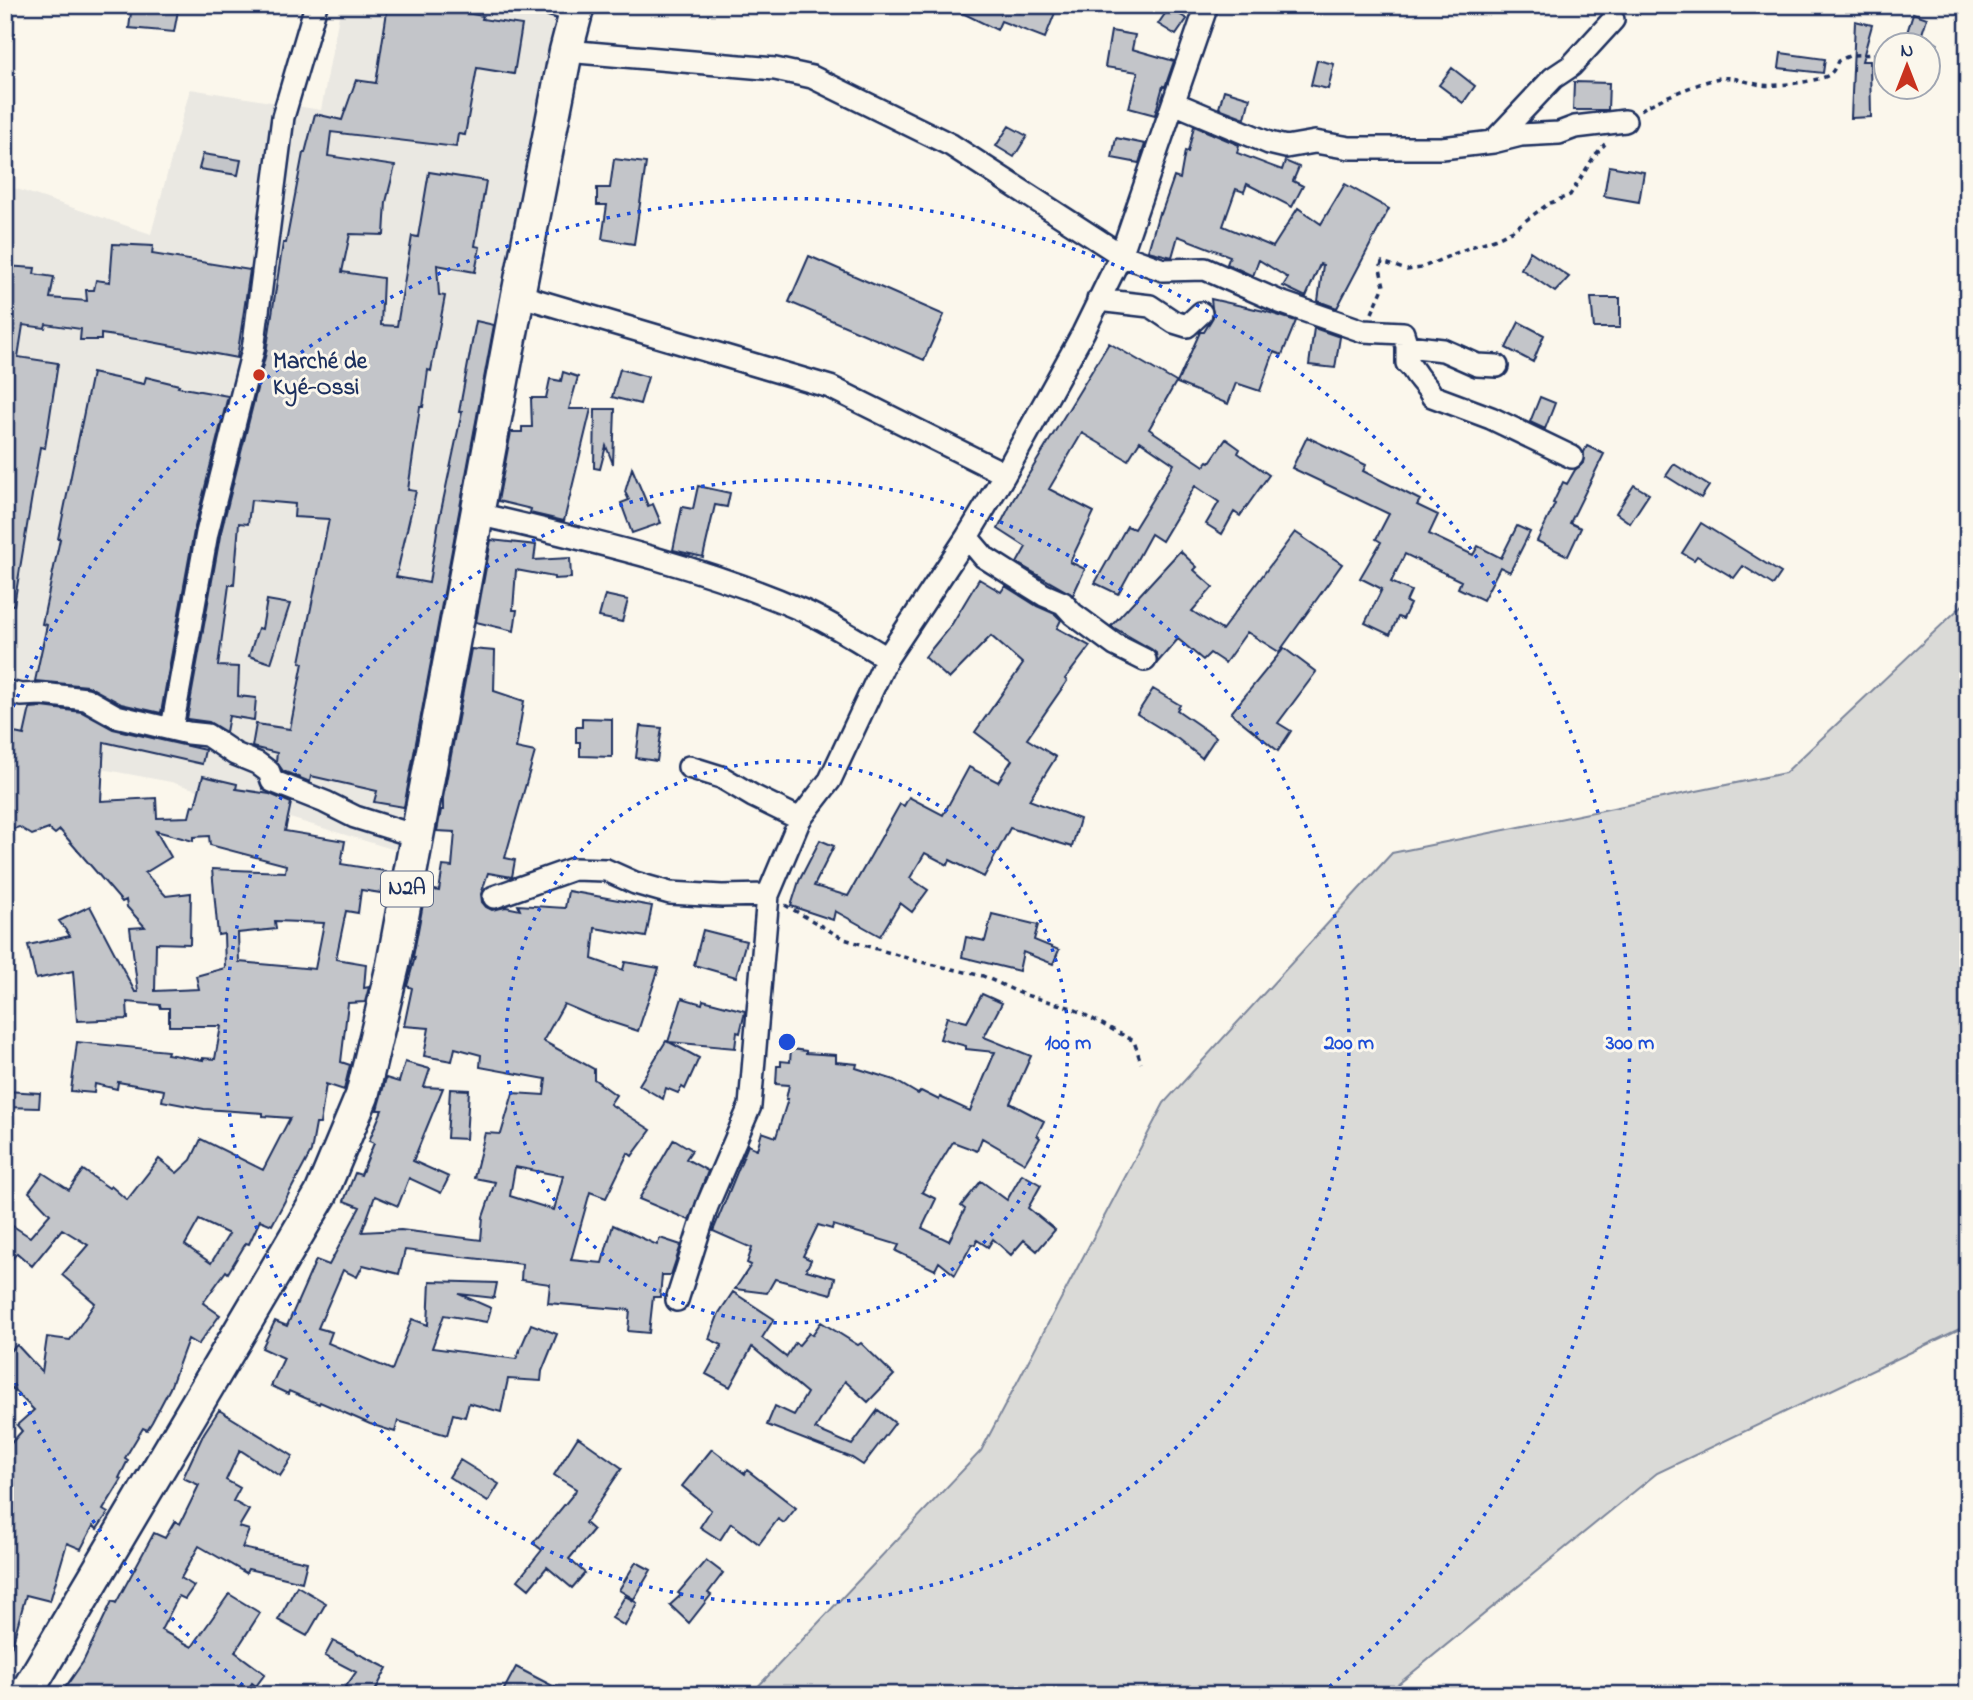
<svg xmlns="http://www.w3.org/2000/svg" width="1973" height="1700" viewBox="0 0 1973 1700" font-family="'Indie Flower',sans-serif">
	<rect width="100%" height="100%" fill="#fbf7ec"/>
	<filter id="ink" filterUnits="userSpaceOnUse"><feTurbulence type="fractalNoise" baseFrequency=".0143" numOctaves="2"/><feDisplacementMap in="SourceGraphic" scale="14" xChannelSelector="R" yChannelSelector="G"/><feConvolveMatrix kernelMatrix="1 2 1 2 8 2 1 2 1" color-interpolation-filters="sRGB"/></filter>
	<g filter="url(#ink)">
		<path fill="#eae8e2" d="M341,5H513L579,28L425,859L171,782L5,751V185L151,234L190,89L321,110Z"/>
		<path fill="#dadad7" stroke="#7a849a" stroke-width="2" d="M1968,600V1325L1657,1473L1385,1695H750L981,1451L1164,1103L1392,853L1785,773Z"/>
		<path fill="#c3c5c9" stroke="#1b2f5e" stroke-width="2" fill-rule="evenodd" d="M132,5H179L174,32L129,28Z
			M388,5H420L483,16L482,19L522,25L514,74L477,68L465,135L458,134L456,147L331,132L328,156L395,166L386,202L384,235L350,234L342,272L383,278L381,325L397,326L412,236L418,237L429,172L486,181L475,246L480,247L475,272L437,265L439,295L445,296L431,371L428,370L423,407H420L408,490L416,491L396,577L429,583L438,525L462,412H459L476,321L494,325L404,807L374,802L377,791L311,776L310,782L283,771L276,761L277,753L252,747L256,724L290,729L303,663L300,662L329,519L294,517L295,504L251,500L248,524L239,523L234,585H229L218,666L239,667L238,696L256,698L254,720L229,716L226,732L209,722L187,719L220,536L266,353L283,243H286L303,153H305L315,114L342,120L356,80L376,83Z
			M946,5H1007L1019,12L1022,5H1058L1045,38L1001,21L997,30Z
			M1169,8L1187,19L1176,35L1158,24Z
			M1913,13L1927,18L1918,46H1903Z
			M1855,21L1872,25L1862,61H1870L1871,117L1851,118Z
			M1111,31L1135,35L1132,49L1174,61L1165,87L1163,86L1155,115L1129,108L1138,72L1105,67Z
			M1781,53L1825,59L1823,73L1779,68Z
			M1317,60L1334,64L1328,89L1311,85Z
			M1452,68L1475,86L1463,103L1439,85Z
			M1574,82L1609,83L1608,110H1573Z
			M1224,90L1250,98L1245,118L1219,108Z
			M1009,126L1027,136L1014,157L996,146Z
			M1194,126L1239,145L1237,153L1282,170L1285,161L1299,167L1293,181L1303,186L1292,207L1247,184L1244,192L1236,189L1223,226L1273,247L1298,208L1321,224L1345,184L1389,209L1337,308L1318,301L1323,265L1320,264L1306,297L1283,286L1288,278L1259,260L1253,276L1227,264L1230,256L1178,236L1172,257L1148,251L1159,213L1161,214L1174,177L1180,179L1185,151L1188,152Z
			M1116,138L1145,144L1139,163L1112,158Z
			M203,154L241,160L238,175L199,169Z
			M614,159L646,163L634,244L602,239L607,205H597V188H610Z
			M1609,166L1644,172L1639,202L1604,196Z
			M113,244L153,246L152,254L250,270L237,358L136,339L101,334V340H80L81,329L46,324L45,328L23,325L18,357L58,363L45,448L40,447L14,605L5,604V353L12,295L5,294V266L35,268L34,274L54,277L50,298L87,301L86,290H94L96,280L110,282Z
			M1530,251L1569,277L1555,292L1521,269Z
			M809,256L944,315L924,360L789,302Z
			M1591,298H1620V328H1594Z
			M1211,299L1264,311L1296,321L1282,355L1274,352L1260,391L1236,383L1228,404L1177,383L1200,332H1204L1213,317Z
			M1519,322L1544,335L1533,362L1506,348Z
			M1314,328L1340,337L1335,368L1309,365Z
			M1109,343L1176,382L1149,429L1204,466L1208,461L1210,462L1226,439L1240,449L1238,453L1269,475L1240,516L1234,512L1222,534L1206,524L1219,502L1195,486L1162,541L1151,534L1118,594L1095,583L1127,526L1134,529L1174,464L1140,441L1128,460L1082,433L1049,489L1094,512L1070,562L1085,569L1073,595L1017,563L1026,547L998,529L1013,500Z
			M620,369L648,377L640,404L612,397Z
			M563,372L578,377L569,409H591L564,521L530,513L531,509L498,501L511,432H522V427H532L531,398H546L550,379L561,381Z
			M92,373L144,384L146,377L179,385L178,387L228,396L194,531L161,713L121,704L88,686L35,681L47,625L42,624L60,539H58Z
			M1540,397L1555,403L1545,429L1530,422Z
			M595,409H615L613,464L606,446L600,469L594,468Z
			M1307,437L1366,465L1363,471L1420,500L1417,505L1438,515L1429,534L1473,555L1478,546L1501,558L1517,526L1530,532L1510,572L1500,567L1483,600L1458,588L1461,581L1405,554L1391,582L1411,591L1406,602L1410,604L1403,619L1398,617L1390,635L1365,623L1382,589L1360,578L1381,542L1376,539L1389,514L1292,468Z
			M1587,446L1604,454L1570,523L1581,528L1568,556L1537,541L1555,504L1553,503L1563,482L1567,484L1575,470L1583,463L1584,452Z
			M1674,464L1709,486L1701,498L1666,476Z
			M632,468L648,506L653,504L661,523L632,533L621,503L629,500L625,492Z
			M1634,485L1649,494L1630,523L1616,513Z
			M698,486L730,493L727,507L715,505L703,557L673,550L682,507L693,509Z
			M1701,523L1781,573L1773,585L1743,566L1734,578L1697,556L1694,560L1682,553Z
			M1295,532L1342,564L1279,652L1247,632L1225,663L1210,653L1203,660L1178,639L1157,663L1156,653L1151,649L1111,626L1180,551L1197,567L1194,570L1213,587L1192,611L1222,630Z
			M491,540L536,545L534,560L570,558L571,578L554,579V577L516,570L513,610H517L514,631L476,622Z
			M979,579L1001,592L1005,586L1037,606L1055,614L1061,620L1057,628L1090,646L1065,679L1067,681L1027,739L1056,757L1029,800L1080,819L1072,847L1010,828L984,877L950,860L948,865L925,853L910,878L928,890L912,912L900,903L880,936L835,911L833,920L791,906L799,881L820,840L834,846L814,886L848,896L900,804L904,806L909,797L943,815L969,767L998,782L1012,760L975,732L1023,664L991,636L949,679L925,657L952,624Z
			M605,595L628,600L622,622L599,617Z
			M267,600L290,604L271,663L249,656L258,628L262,629Z
			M1284,648L1316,672L1278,723L1291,731L1278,751L1231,713Z
			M471,649L495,651L494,691L524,701L516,748L535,752L505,858L515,860L512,877L488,873L481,894L482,902L486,907L492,910L506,907L520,910L518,905L565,908L568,891L652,906L646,937L595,928L592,959L623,970L625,962L659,968L638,1031L592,1016L564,1004L543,1041L594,1069V1079L616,1095L610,1104L651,1130L632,1156L628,1153L606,1198L590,1192L571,1260L602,1263L613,1225L657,1245L660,1238L681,1245L671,1275H662L660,1297H653L649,1333L628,1331L630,1310L548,1303L550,1284L521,1280L522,1264L405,1250L399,1274L363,1265L357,1277L343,1270L318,1328L332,1332L328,1343L392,1370L412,1319L428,1325L430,1281L497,1283L494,1298L459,1294L491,1308L487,1322L444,1315L432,1348L516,1359L531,1324L557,1334L542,1371L541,1381L508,1379L501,1412L469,1403L465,1417L453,1414L447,1435L398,1421L395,1432L370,1424L320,1402L319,1404L289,1391L288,1394L271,1386L284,1358L262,1348L275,1321L287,1326L316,1260L329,1265L360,1207L344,1201L355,1173L361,1175L374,1143L369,1141L382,1110H377L386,1078L399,1082L405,1062L430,1069L424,1087L443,1088L413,1161L449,1177L441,1193L409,1178L398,1206L375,1196L362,1232L401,1230L481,1240L483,1217L495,1182L474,1178L485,1133L501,1134L513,1093L544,1095L546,1079L480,1067L481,1055L455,1048L452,1061L424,1056L429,1028L404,1026L412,988L407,986L415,957H413L426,888L439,891L443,866L452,867L455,832L437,831L441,810H443V798ZM515,1167L563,1176L554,1210L510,1196Z
			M1153,689L1180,705L1177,710L1216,737L1202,758L1178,739L1137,714Z
			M42,707L82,712L113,729L205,750L202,764L104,742L101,801L156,798L157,818L189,817L192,805L195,806L203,776L237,784L236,789L270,794L291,803L285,831L345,841L341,864L385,871L381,893L361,890L358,913L346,911L336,959L366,964L364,988L369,987L365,1002L348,1003L341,1062L350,1065L344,1090L326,1084L320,1124H316L311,1152L272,1225L260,1220L249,1244L246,1243L228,1273L226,1271L203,1303L220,1315L198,1345L188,1339L170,1388L152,1422L147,1430L143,1428L125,1458L128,1460L119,1478L122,1479L103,1510L108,1513L97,1529L93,1526L81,1549L67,1543L50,1601L26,1595L10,1652L5,1651V1450L22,1431L17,1425L34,1410L5,1381V1355L17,1345L42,1372L47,1337L70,1340L95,1303L62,1275L88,1245L62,1229L32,1266L17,1253L5,1268V1236L13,1226L30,1237L50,1214L29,1192L43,1173L69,1190L83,1170L109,1188L111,1186L127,1200L159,1159L177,1173L191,1160L201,1139L263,1170L290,1118L263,1116V1113L204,1109L162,1101L164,1090L118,1082L117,1089L95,1084L94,1093L71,1091L77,1042L168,1051L167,1054L203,1060V1058L215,1059L221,1026H169V1008H161L160,1005L127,1002L128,1019L77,1021L73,971L36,979L28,945L70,936L59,921L90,906L135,992H138L130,928L145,927L127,907L126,900L122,902L60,830L55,834L49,829L32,835L19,827L10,830L5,812V731L24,735L30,708ZM156,831L193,841V837L209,836L210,845L286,865L285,872L212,869L218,935L224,934L225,968L196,976L199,989L155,991L156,943L190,944L191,893L166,896L145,873L171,857ZM275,921L324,923L315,969L239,962L238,933L276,929ZM199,1220L229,1234L211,1263L185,1245Z
			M582,718L612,719V757L580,756V742H576V727H582Z
			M640,726L662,728L657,761L636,758Z
			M992,914L1038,925L1034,940L1059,950L1053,964L1023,952L1019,971L962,957L966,937L985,941Z
			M703,930L746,941L736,977L694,965Z
			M982,994L1002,1003L984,1037L1031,1056L1010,1103L1044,1121L1037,1135L1040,1138L1025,1163L982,1138L977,1151L953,1142L922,1192L936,1199L922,1228L949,1241L965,1209L961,1206L981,1181L1007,1200L1022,1174L1041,1185L1028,1208L1055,1230L1037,1251L1024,1240L1011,1255L993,1239L988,1247L977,1240L975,1245L972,1244L955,1275L939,1262L935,1270L896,1251L899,1245L833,1225L832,1229L818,1225L803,1256L811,1260L806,1270L835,1278L831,1294L775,1279L767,1293L735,1289L751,1265L747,1263L752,1248L713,1231L748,1145L757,1149L762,1132L776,1137L788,1099H786L789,1085L776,1084L777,1066H781V1061L790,1062L791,1049L806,1051V1053L836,1055V1062L857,1064L856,1068L894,1080L918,1094L921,1091L939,1100L940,1097L970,1111L995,1052L966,1049V1046L940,1039L947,1017L967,1022Z
			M682,998L702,1004L703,1000L745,1011L744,1016L740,1033L737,1032L735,1048L669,1042L699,1058L685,1089L682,1087L678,1093L666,1088L663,1099L639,1085L666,1041L668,1042Z
			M450,1089L469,1090L466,1139L447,1138Z
			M5,1091L40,1093L39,1108L5,1107Z
			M674,1139L692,1150L686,1159L708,1171L689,1220L639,1199Z
			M733,1292L774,1319L762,1338L786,1357L795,1343L799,1345L809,1333L812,1335L821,1322L858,1345L861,1343L894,1375L868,1402L845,1381L815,1429L852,1445L878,1410L895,1423L863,1465L852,1458L767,1425L775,1406L794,1415L807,1393L752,1347L730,1387L706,1374L722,1345L709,1339L719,1313Z
			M219,1410L293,1456L280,1476L240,1450L226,1480L240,1488L233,1501L249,1510L239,1527L249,1530L242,1548L307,1562L302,1582L248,1569L246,1573L199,1546L181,1578L194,1586L185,1599L179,1596L161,1630L192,1647L229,1594L260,1613L235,1652L265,1674L256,1686L252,1683L244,1695H60L83,1662L112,1601L116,1603L154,1533L165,1538L175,1521L180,1524L199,1485L183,1478L204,1433Z
			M578,1437L622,1468L585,1523L593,1530L569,1559L585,1573L572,1588L547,1567L529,1589L518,1580L542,1550L533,1543L575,1492L576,1489L554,1475Z
			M712,1449L745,1474L747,1470L796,1508L784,1523L778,1519L759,1544L731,1523L720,1540L700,1527L711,1510L682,1486Z
			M460,1460L499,1484L488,1502L449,1477Z
			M706,1560L723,1573L708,1593L711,1595L689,1623L670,1605L681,1595L678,1593Z
			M636,1562L651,1570L634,1599L619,1590Z
			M297,1586L326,1603L307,1636L278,1620Z
			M625,1596L637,1603L625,1626L612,1618Z
			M333,1641L387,1668L373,1695H340L356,1672L325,1656Z
			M516,1667L570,1695H501Z"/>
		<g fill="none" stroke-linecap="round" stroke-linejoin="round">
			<g stroke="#1b2f5e" stroke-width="26">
				<path id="minor" d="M552,5L577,12
					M566,51L775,69L812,77L951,145L1121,255L1163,270L1205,269L1280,302L1363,331L1403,333L1407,346V363C1413,368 1414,372 1418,377C1423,384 1428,387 1432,396L1491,418L1572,457
					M1174,103L1269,143L1286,147L1315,142L1350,148H1442L1493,142L1521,135L1559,133L1575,127L1625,121
					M1493,142L1553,78L1571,66L1613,20
					M518,295L830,387L1005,474
					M1098,300L1150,306L1174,322L1187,326L1201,313
					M1407,346L1443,350L1477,365L1497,366
					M478,514C587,540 700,565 804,611C833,624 860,642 887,658
					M967,537L984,557L1044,595L1063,603L1073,614L1115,645L1145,660
					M5,691L21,695L42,694L86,699L116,716L188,733L207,735L235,754L257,763L269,772L272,781L325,802L355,817L416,836
					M172,728L207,533L253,350L283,117L316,5
					M689,767L721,777L753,796L800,819
					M494,897L573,869L606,870L635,883L670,893L722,896L768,895
					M677,1300L707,1206L750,1106L768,895L800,819L830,780L887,658L967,537L1005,474L1083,333L1121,255L1207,5"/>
			</g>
			<g stroke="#1b2f5e" stroke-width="37">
				<path id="highway" d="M25,1695L321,1194L362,1096L393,965L518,295L566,51L578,5"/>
			</g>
			<path stroke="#1b2f5e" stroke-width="3.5" stroke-dasharray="5 5" stroke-linecap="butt" d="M1927,51L1934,49L1939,38
				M1641,110C1651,102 1706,80 1720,78C1734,76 1748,83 1762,85C1772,87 1824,81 1830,74C1834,71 1836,65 1838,61L1851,55L1885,54
				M1372,313L1384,286L1380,269L1382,262L1407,270L1421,268L1468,248L1497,238L1513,230L1548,204L1570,195L1595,155L1605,144
				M785,905L844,939L917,961L983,976L1022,994L1072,1008L1134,1041L1141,1063"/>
			<use href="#minor" stroke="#fbf7ec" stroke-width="21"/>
			<use href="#highway" stroke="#fbf7ec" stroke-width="32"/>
		</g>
	</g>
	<g fill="none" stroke="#1d4ed8" stroke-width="3.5" stroke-dasharray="3.5 7">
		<circle cx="787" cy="1042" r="281"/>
		<circle cx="787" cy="1042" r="562"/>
		<path d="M251 1692A843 843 0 0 1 5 1358M5 726A843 843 0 1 1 1323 1692"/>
	</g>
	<circle fill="#c8321e" stroke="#fbf7ec" stroke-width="2.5" cx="259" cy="375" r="7"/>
	<g text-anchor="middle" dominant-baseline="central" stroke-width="6" stroke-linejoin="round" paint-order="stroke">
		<rect fill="#fbf7ec" stroke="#5e6b89" stroke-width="2" x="381" y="871.5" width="52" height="35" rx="5"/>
		<g font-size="21" font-weight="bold" fill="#1b2f5e">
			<text x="407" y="889">N2A</text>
		</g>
		<g font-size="23" font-weight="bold" fill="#1b2f5e" stroke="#fbf7ec" text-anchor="start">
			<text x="273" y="362">Marché de<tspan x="273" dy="26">Kyé-Ossi</tspan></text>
		</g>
	</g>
	<circle cx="787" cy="1042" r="10" fill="#1d4ed8" stroke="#fbf7ec" stroke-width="3.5"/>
	<g font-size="21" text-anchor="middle" font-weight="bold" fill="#1d4ed8" stroke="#fbf7ec" stroke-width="6" stroke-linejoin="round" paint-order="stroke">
		<text x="1068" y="1049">100 m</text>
		<text x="1349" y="1049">200 m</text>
		<text x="1630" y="1049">300 m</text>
	</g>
	<rect width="1973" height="1700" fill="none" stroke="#fbf7ec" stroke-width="28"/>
	<rect x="14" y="14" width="1945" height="1672" fill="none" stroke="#1b2f5e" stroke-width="2.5" filter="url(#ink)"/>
	<g transform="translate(1907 66)"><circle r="33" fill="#fbf7ec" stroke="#a1a7b3" stroke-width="2"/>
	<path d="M0-5L12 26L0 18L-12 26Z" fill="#c8321e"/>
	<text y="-10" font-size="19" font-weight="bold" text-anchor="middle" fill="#1b2f5e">N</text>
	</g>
</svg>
